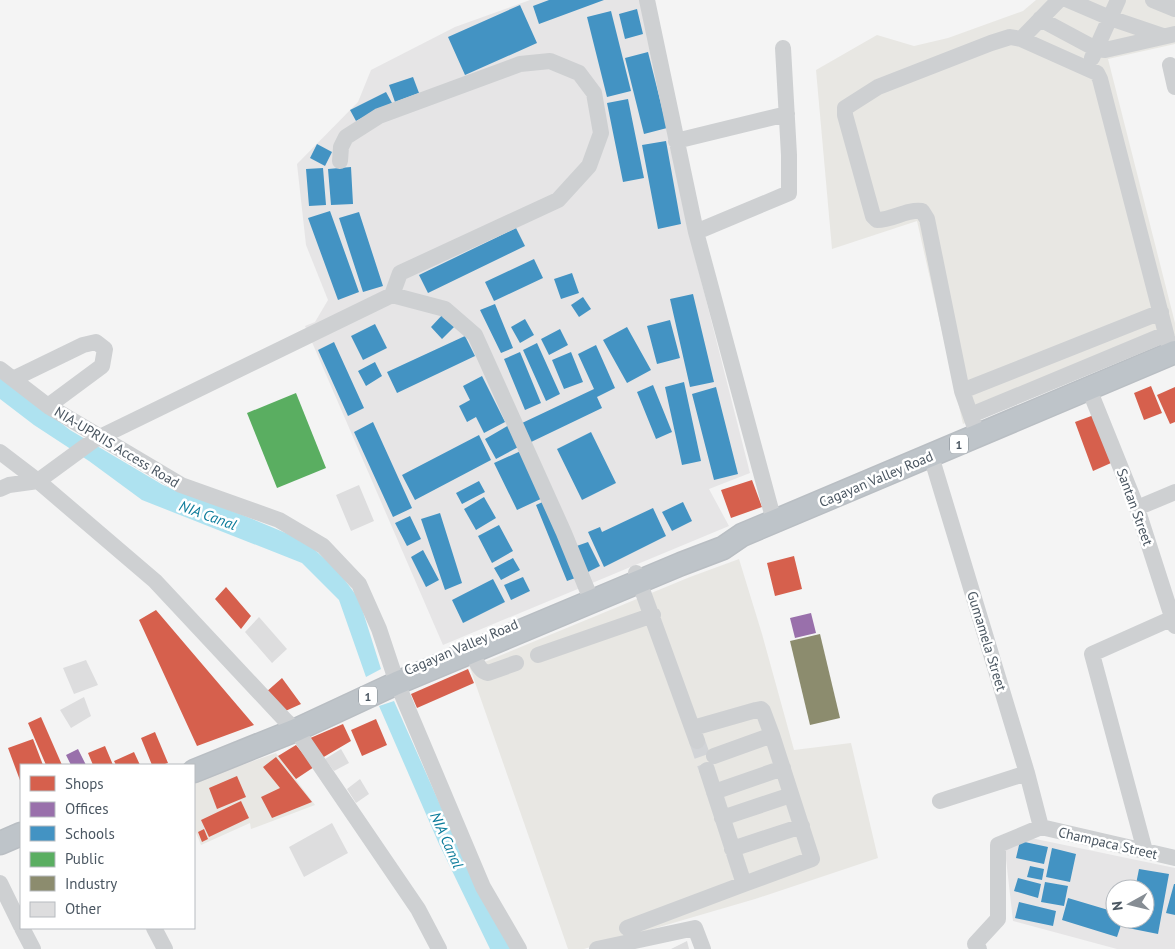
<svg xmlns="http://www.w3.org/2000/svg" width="1175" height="949" viewBox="0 0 1175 949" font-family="'PT Sans',sans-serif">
	<rect width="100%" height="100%" fill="#f4f4f4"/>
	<path fill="#e8e7e3" d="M1036,0H1175V44L1108,59L1175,323V335L963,424L917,221L832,249L816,70L877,35L914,46L948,38L1023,11Z
		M739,559L762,634L794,750L851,743L878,858L755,899L584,949H568L470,668L690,577Z
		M276,753L315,805L251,829L250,823L201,845L194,828V782Z"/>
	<path fill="#e6e5e6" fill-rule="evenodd" d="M530,0H640L687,225L750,473L709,489L729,526L443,645L305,326L315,322L328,300L306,245L297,164L358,102L371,70L455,27Z
		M1026,837L1175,868V949H1117L1013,921L1005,850ZM1115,889H1145V919H1115Z"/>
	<path fill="#aee2f0" d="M0,375L70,430L163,485L245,516L305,541L338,571L359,599L381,669L366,677L339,600L302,563L142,500L89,461L34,425L0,399Z
		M394,701L450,827L511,949H490L439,844L379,706Z"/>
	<path fill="#d6604d" d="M1151,386L1162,413L1144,420L1134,393Z
		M1175,387V422L1170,424L1157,395Z
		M1094,415L1111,463L1093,471L1075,422Z
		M752,480L762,507L731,518L721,490Z
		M794,556L802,589L775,596L767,563Z
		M226,587L251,616L241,629L215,599Z
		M156,610L254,725L197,746L139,620Z
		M468,669L474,683L417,708L411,694Z
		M282,678L301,704L281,713L265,693Z
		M41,717L62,765H46L28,723Z
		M376,719L387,745L362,756L351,730Z
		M343,724L351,741L322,758L308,739Z
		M155,732L168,763L162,765H152L141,738Z
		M33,739L43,765H21V783L8,748Z
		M296,745L314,767L296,779L278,756Z
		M105,746L113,765H93L88,753Z
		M134,752L140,765H116L114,761Z
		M276,757L312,802L272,818L261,797L280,788L263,767Z
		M237,776L246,797L217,809L209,788Z
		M241,801L249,818L209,837L201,820Z
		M204,829L208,839L202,842L198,832Z"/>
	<path fill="#9970ab" d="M811,613L816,633L795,638L790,618Z
		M78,749L86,765H71L66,755Z"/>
	<path fill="#4393c3" d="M549,0H604L539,24L533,6Z
		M520,5L537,43L465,75L448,37Z
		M637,9L643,34L625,39L619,14Z
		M611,11L631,91L607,97L587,17Z
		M648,52L667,128L644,134L625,58Z
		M413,77L419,93L395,102L389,85Z
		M386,92L392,103L356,121L350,110Z
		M628,99L644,178L623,182L607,103Z
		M666,141L681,224L658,229L642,145Z
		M317,144L332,152L325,166L310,158Z
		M351,167L353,204L331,205L328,169Z
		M323,168L326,205L309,206L306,169Z
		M330,211L359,292L338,300L308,218Z
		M359,212L383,286L363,292L339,218Z
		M516,228L525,246L428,293L419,275Z
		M534,259L543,278L494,301L485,282Z
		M572,273L579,293L561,299L554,279Z
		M693,294L714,382L690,387L670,299Z
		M583,297L591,309L579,317L571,305Z
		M495,304L513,348L501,353L480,310Z
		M444,313L456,325L442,339L431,327Z
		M525,319L534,335L520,343L511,327Z
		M670,320L680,358L657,364L647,326Z
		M375,324L387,348L363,360L351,336Z
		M627,327L651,370L627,383L603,340Z
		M560,329L568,345L549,355L541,339Z
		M465,336L475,356L397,393L387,372Z
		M334,342L364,408L348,416L318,350Z
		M537,343L560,394L546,401L523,350Z
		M596,345L615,388L597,397L602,408L529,443L520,424L594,389L578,354Z
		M520,352L541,403L525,410L504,359Z
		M571,352L583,382L564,389L552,360Z
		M375,362L382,376L366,386L358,371Z
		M482,376L505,422L484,433L476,417L467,422L459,406L470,400L463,386Z
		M684,382L701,461L682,465L665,387Z
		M653,385L672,432L656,439L637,392Z
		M716,387L738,474L714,480L692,394Z
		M373,422L412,508L393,517L354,432Z
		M511,424L522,445L496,459L485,439Z
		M591,432L616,483L582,500L557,449Z
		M479,435L491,460L415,500L402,475Z
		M523,450L545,497L517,510L494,463Z
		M479,481L485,492L462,504L456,493Z
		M484,497L496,518L476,530L464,509Z
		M547,500L578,577L567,581L536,505Z
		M683,502L692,521L672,531L662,512Z
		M653,508L666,536L604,567L588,532L600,527L602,532Z
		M440,513L462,583L445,590L421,519Z
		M410,516L421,539L407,546L395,523Z
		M499,525L513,551L492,563L478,536Z
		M588,542L600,566L584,574L571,548Z
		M423,550L439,580L426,587L411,557Z
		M513,558L520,570L501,580L494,568Z
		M523,577L530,591L511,600L504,585Z
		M493,579L505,602L463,623L452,600Z
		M1020,841L1048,847L1044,864L1016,858Z
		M1052,848L1076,854L1070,882L1046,877Z
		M1030,866L1044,869L1042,880L1027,877Z
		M1139,869L1169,874L1158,934L1128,928L1129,919H1145V889H1135Z
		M1018,878L1041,884L1038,898L1014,891Z
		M1045,882L1068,886L1064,906L1041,902Z
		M1174,884H1175V915L1166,913Z
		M1068,898L1115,912V919H1123L1117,937L1062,920Z
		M1019,902L1056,911L1053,926L1015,918Z"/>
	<path fill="#5aae61" d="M296,393L326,468L277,488L247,413Z"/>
	<path fill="#8c8c6e" d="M820,634L840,718L810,725L790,641Z"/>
	<path fill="#ddddde" d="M359,485L374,521L351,531L336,495Z
		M259,617L287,649L272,663L245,632Z
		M86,660L98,685L74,694L63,668Z
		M84,697L91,716L71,728L60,710Z
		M341,749L349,763L334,771L325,759Z
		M360,779L369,794L356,803L347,789Z
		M332,823L348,853L304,877L289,847Z
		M687,941L689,949H671Z"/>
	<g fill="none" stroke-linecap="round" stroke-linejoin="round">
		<path stroke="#d2d4d7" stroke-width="16" stroke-dasharray="16 8" stroke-linecap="butt" d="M697,741L707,770"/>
		<g stroke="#b9bec3" stroke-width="25">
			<path id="highway" d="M194,771L296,730L397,683L471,652L681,564L723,548L742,535L1175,352
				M0,843L21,834"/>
		</g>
		<path stroke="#ced0d2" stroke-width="16" d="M647,0L696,232L774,521
			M1068,0L1110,18L1163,36
			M1153,0L1175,9
			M1040,19L1096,49L1105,50L1175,34
			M1021,39L1059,0
			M1092,58L1118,0
			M1170,65L1175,87
			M676,141L787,114
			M340,161L341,147L346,137L379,116L520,64L550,61L579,73L594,93L601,133L589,166L558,200L400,273L392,295
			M696,232L789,193V155L783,48
			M0,369L48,406L181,485L279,520L323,546L359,584L379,629L397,683L483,887L519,949
			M13,379L83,345L96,342L105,349L102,366L48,406
			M1089,389L1137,508L1175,626
			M962,391L1161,312
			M971,415L1166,334
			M978,436L962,391L927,219L922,211C906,209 893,220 877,220L873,216L845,115V108L878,87L991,43L1010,37L1021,39L1097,73L1100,79L1171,353
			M0,452L38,481L155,581L286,721L296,730L418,909L439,949
			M931,456L1027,773L1041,827
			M0,489L9,485L38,481L94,440L392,295L445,309L475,335L564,533L588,592
			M1137,508L1175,492
			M636,573L697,741
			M471,652C476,660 479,672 488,673L516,663
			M538,655L653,615
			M693,728L756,710L761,709L763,711L772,735L714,756
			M714,792L783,768
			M940,801L1027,773
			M722,818L791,795
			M1041,827L1175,858
			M732,849L802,826
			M1145,851L1092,654L1175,617
			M0,883L21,926
			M744,884L812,859L772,735
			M22,928L33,949
			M154,928L165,949
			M627,928L744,884L707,770
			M597,949L695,928L703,949
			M979,949L975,944L998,919V845L1041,827"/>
		<use href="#highway" stroke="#bec4c9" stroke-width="22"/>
	</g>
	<g text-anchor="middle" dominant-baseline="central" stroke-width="5" stroke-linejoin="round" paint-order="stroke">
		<g fill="#fff" stroke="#808990" stroke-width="1">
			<rect x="950" y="434.5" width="18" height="19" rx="4"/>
			<rect x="359" y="686.5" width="18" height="19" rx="4"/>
		</g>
		<g font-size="12" font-weight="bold" fill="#4a5661">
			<text x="959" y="444">1</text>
			<text x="368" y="696">1</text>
		</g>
		<g font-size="14" fill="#4a5661" stroke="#fff">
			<text transform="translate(117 447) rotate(31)">NIA-UPRIIS Access Road</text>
			<text transform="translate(876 479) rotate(-23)">Cagayan Valley Road</text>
			<text transform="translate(1135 507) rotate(70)">Santan Street</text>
			<text transform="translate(987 641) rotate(73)">Gumamela Street</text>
			<text transform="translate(461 647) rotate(-23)">Cagayan Valley Road</text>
			<text transform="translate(1108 843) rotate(13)">Champaca Street</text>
		</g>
		<g font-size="15" font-style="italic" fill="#0c7c9b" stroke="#fff">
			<text transform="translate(208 515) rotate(20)">NIA Canal</text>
			<text transform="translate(447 840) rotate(66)">NIA Canal</text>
		</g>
	</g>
	<rect x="20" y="764" width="175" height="165" fill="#ffffff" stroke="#b7bbc0"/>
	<rect x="30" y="776" width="25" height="15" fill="#d6604d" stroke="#b7bbc0"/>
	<text x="65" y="789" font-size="15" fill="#4a5661">Shops</text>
	<rect x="30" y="802" width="25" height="15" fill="#9970ab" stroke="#b7bbc0"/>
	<text x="65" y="814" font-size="15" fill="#4a5661">Offices</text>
	<rect x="30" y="826" width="25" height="15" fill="#4393c3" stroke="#b7bbc0"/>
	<text x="65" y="839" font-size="15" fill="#4a5661">Schools</text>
	<rect x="30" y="852" width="25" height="15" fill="#5aae61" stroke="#b7bbc0"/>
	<text x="65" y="864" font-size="15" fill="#4a5661">Public</text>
	<rect x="30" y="876" width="25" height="15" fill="#8c8c6e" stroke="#b7bbc0"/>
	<text x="65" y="889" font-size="15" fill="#4a5661">Industry</text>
	<rect x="30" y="902" width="25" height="15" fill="#ddddde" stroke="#b7bbc0"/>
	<text x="65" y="914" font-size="15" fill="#4a5661">Other</text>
	<g transform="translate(1130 904) rotate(262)"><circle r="24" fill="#ffffff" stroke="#b7bbc0"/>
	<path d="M0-4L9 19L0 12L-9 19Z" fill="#868d94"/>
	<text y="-8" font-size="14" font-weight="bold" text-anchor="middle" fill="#4a5661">N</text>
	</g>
</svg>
